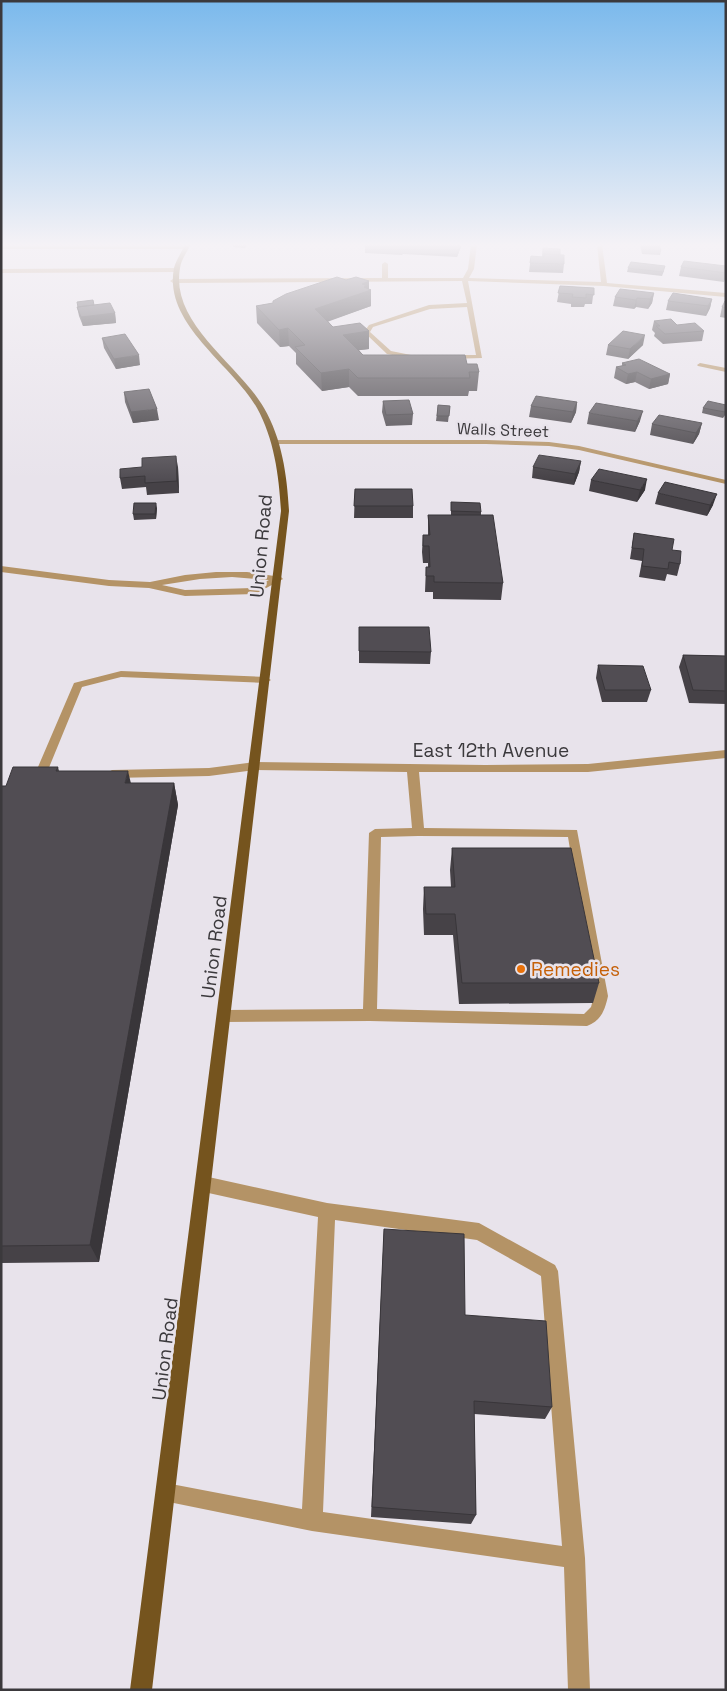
<svg xmlns="http://www.w3.org/2000/svg" width="727" height="1691" viewBox="0 0 727 1691" font-family="'Space Grotesk',sans-serif">
	<rect width="100%" height="100%" fill="#e8e3eb"/>
	<g fill="none" stroke-linecap="round" stroke-linejoin="round">
		<path fill="#b49366" fill-rule="evenodd" d="M471,244H477L474,269L469,278L601,282L597,244H602L607,283L726,293V297L604,286L468,281L482,358L449,359L446,357L449,355H476L467,307L430,309L373,327L370,332L391,351L416,356L417,357L414,359L387,354L364,332L369,325L429,305L467,303L462,281L173,283L170,281L173,279L382,278V264L385,262L388,264V278H463L468,269Z
			M1,245H185L188,247L185,249H1Z
			M1,269L175,268L178,270L175,272L1,273Z
			M700,363L726,368V372L698,366L697,365Z
			M272,440H486L549,442L579,446L726,480V484L579,450L549,446L486,444H275L271,442Z
			M1,566L109,580L150,582L185,575L216,572H247L281,577L283,579L255,594L185,596L149,588L109,586L1,572ZM232,577L269,580L253,588L185,590L162,585L200,579Z
			M121,671L266,677L271,680L266,683L121,677L82,687L48,770L55,774L49,778L37,777L35,774L74,683Z
			M726,750V758L588,772H419L424,828L577,830L608,996C605,1010 601,1021 587,1026L370,1021L224,1022L219,1020L217,1016L219,1012L224,1010L363,1009L369,833L375,829L412,828L407,772L255,770L209,776L112,778L106,774L112,770L209,768L255,762L485,765L588,764ZM418,836L568,837L594,996L591,1007L584,1014L377,1009L381,837Z
			M204,1176L327,1203L479,1223L555,1265L558,1271L585,1558L590,1690H568L564,1567L312,1531L159,1500L156,1493L159,1486L166,1483L302,1509L318,1217L204,1192L198,1190L196,1184L198,1178ZM335,1220L477,1240L541,1276L562,1546L323,1512Z"/>
		<path fill="#75541e" fill-rule="evenodd" d="M185,244H191C187,252 181,260 180,268C170,324 239,364 264,408C282,439 287,475 289,511L152,1690H130L281,511C279,475 274,439 257,408C232,364 163,324 174,268C176,260 182,252 185,244Z"/>
	</g>
	<path fill="#464247" d="M233,244H247L245,248L233,247Z
		M365,244H462L457,257L403,254L402,255L365,253Z
		M640,244H659L661,251L660,255L642,254Z
		M543,248L560,255L564,264L563,273L529,272L531,256L542,257Z
		M726,266V277L724,282L679,276L681,267Z
		M628,268L664,271L662,276L627,272Z
		M346,280L369,281V289L371,290V306L328,321L333,327L369,331V349L359,350L363,355L467,364L479,372L477,391H469L468,396H358L349,387L322,391L296,364V353L289,346L280,347L257,323L256,306L273,303Z
		M560,286L594,288L592,304H585L584,307H571V304L557,302Z
		M654,293L652,303L648,309L636,307L634,309L613,306L615,297Z
		M712,299L710,308L706,316L666,310L668,301Z
		M726,302V318L720,317L722,307Z
		M94,305L115,313L116,323L83,326L79,316L77,307Z
		M654,321L677,325L704,331L702,341L663,344L654,336L655,333L652,330Z
		M102,338L140,365L116,369L104,348Z
		M608,345H643L628,359L606,355Z
		M622,363L670,374L668,384L649,389L635,382L626,384L614,378L616,367L622,366Z
		M124,392L159,420L133,423L125,402Z
		M383,401L413,414L412,425L386,426L382,412Z
		M577,402L576,412L571,423L529,417L531,406Z
		M438,405L450,406L448,422L436,421Z
		M726,405V414L723,418L702,413L703,408Z
		M589,413L640,421L635,432L587,424Z
		M702,423L699,434L693,444L650,435L652,424Z
		M581,461L579,472L574,485L532,478L533,467Z
		M178,467L179,493L147,495L146,487L122,489L120,478Z
		M591,480L645,490L637,502L589,491Z
		M355,489L413,506V518H354Z
		M658,493L713,505L707,516L655,504Z
		M451,502L481,512V515L503,583L501,600L433,599V592H425L426,567H428V563H423L422,552L423,535H428V515H451Z
		M157,508L156,519L134,520L133,514Z
		M634,533L672,550L680,564L677,576L667,574L665,581L639,577L642,561L630,559Z
		M359,627L431,652L430,664L359,663Z
		M683,655L726,656V704L689,703L679,667Z
		M598,665L651,690L647,702H602L596,678Z
		M58,767L59,771L131,783H174L178,805L99,1262L1,1263V786H6Z
		M452,848L599,983L593,1003L459,1004L453,935H424L423,909L424,887H451L450,870Z
		M384,1229L552,1407L545,1419L474,1414L476,1515L471,1524L371,1517Z"/>
	<path fill="#39363a" d="M458,244H462L457,257Z
		M369,281V290H371V306L316,326L315,309L362,284Z
		M654,293L652,303L648,309L650,299Z
		M637,298L636,307L634,309L636,300Z
		M712,299L710,308L706,316L708,306Z
		M115,313L116,323L83,326L81,317Z
		M288,328L289,346L280,347L279,330Z
		M369,331V349L344,352L343,335Z
		M645,335L643,345L628,359L630,349Z
		M139,355L140,365L116,369L114,359Z
		M349,369V387L322,391L321,373Z
		M637,372L635,382L626,384L628,374Z
		M670,374L668,384L649,389L651,379Z
		M577,402L576,412L571,423L573,412Z
		M157,409L159,420L133,423L131,412Z
		M643,411L640,421L635,432L637,421Z
		M702,423L699,434L693,444L696,433Z
		M176,456L178,467L179,493L177,481Z
		M581,461L579,472L574,485L575,474Z
		M647,479L645,490L637,502L640,490Z
		M717,494L713,505L707,516L710,505Z
		M156,503L157,508L156,519L155,514Z
		M128,771L133,792L125,783Z
		M174,783L178,805L99,1262L90,1245Z"/>
	<path fill="#514d53" stroke="#39363a" d="M642,244H659L661,251L643,250Z
		M543,248L560,249V255L544,254V255H543Z
		M544,254L564,255V264L530,263L531,256L544,257Z
		M684,261L726,266L725,270H726V273L681,267Z
		M631,262L665,266L663,272L628,268Z
		M337,277L346,280L356,277L369,281L362,284L368,286L364,287L371,290L315,309L333,327L360,323L369,331L343,335L363,355H465L467,364H477L479,372H469L470,378H358L349,369L321,373L295,347L305,345L288,328L279,330L256,306L273,303V301L286,294Z
		M560,286L594,288V295L586,294V298L572,297L573,294L558,293Z
		M620,289L654,293L650,299L637,298L636,300L615,297Z
		M673,293L712,299L708,306L668,301Z
		M93,300L94,305L78,307L77,302Z
		M725,301L726,308L722,307Z
		M110,303L115,313L81,317L77,307Z
		M671,319L677,325L695,323L704,331L665,334L656,326H660L654,321Z
		M623,331L645,335L630,349L608,345Z
		M125,334L139,355L114,359L102,338Z
		M639,359L670,374L651,379L637,372L628,374L616,367L626,365L622,363Z
		M149,389L157,409L131,412L124,392Z
		M536,396L577,402L573,412L531,406Z
		M409,400L413,414L386,415L383,401Z
		M708,401L726,405V411L725,412L703,408Z
		M596,403L643,411L637,421L589,413Z
		M438,405L450,406L449,416H437Z
		M659,415L702,423L696,433L652,424Z
		M539,455L581,461L575,474L533,467Z
		M176,456L177,481L145,483V476L120,478V469L142,467V458Z
		M599,469L647,479L640,490L591,480Z
		M665,482L717,494L710,505L658,493Z
		M355,489H412L413,506H354Z
		M451,502L480,503L481,512L451,511Z
		M134,503H156L155,514H133Z
		M428,515H493L503,583L434,582V576H426V567H430L429,546H423V535H430Z
		M634,533L674,539L672,550L681,551L680,564L669,562L668,569L642,566L644,549L632,548Z
		M359,627H429L431,652L359,651Z
		M683,655L726,656V691L693,690Z
		M598,665L643,666L651,690H605Z
		M13,767H58L56,771H128L125,783H174L90,1245L1,1246V786H6Z
		M452,848H571L599,983H462L455,914H426L424,887H455Z
		M384,1229L464,1234L465,1315L546,1321L552,1407L474,1401L476,1515L372,1507Z"/>
	<linearGradient id="sky" x2="0" y2="1"><stop stop-color="#7ab9ec"/><stop offset="0.51" stop-color="#f5f2f6"/><stop offset="1" stop-color="#f5f2f6" stop-opacity="0"/></linearGradient>
	<rect width="727" height="480" fill="url(#sky)"/>
	<circle fill="#e8710a" stroke="#e8e3eb" stroke-width="2" cx="521" cy="969" r="5"/>
	<g text-anchor="middle" dominant-baseline="central" stroke-width="5" stroke-linejoin="round" paint-order="stroke">
		<g font-size="16" fill="#3b393c" stroke="#e8e3eb">
			<text transform="translate(503 430) rotate(2)">Walls Street</text>
		</g>
		<g font-size="19" fill="#3b393c" stroke="#e8e3eb">
			<text transform="translate(261 546) rotate(-85)">Union Road</text>
			<text x="491" y="750">East 12th Avenue</text>
			<text transform="translate(214 947) rotate(-83)">Union Road</text>
			<text transform="translate(165 1349) rotate(-83)">Union Road</text>
		</g>
		<g font-size="19" fill="#c56008" stroke="#e8e3eb" text-anchor="start">
			<text x="531" y="969">Remedies</text>
		</g>
	</g>
	<rect width="727" height="1691" fill="none" stroke="#3b393c" stroke-width="5"/>
</svg>
